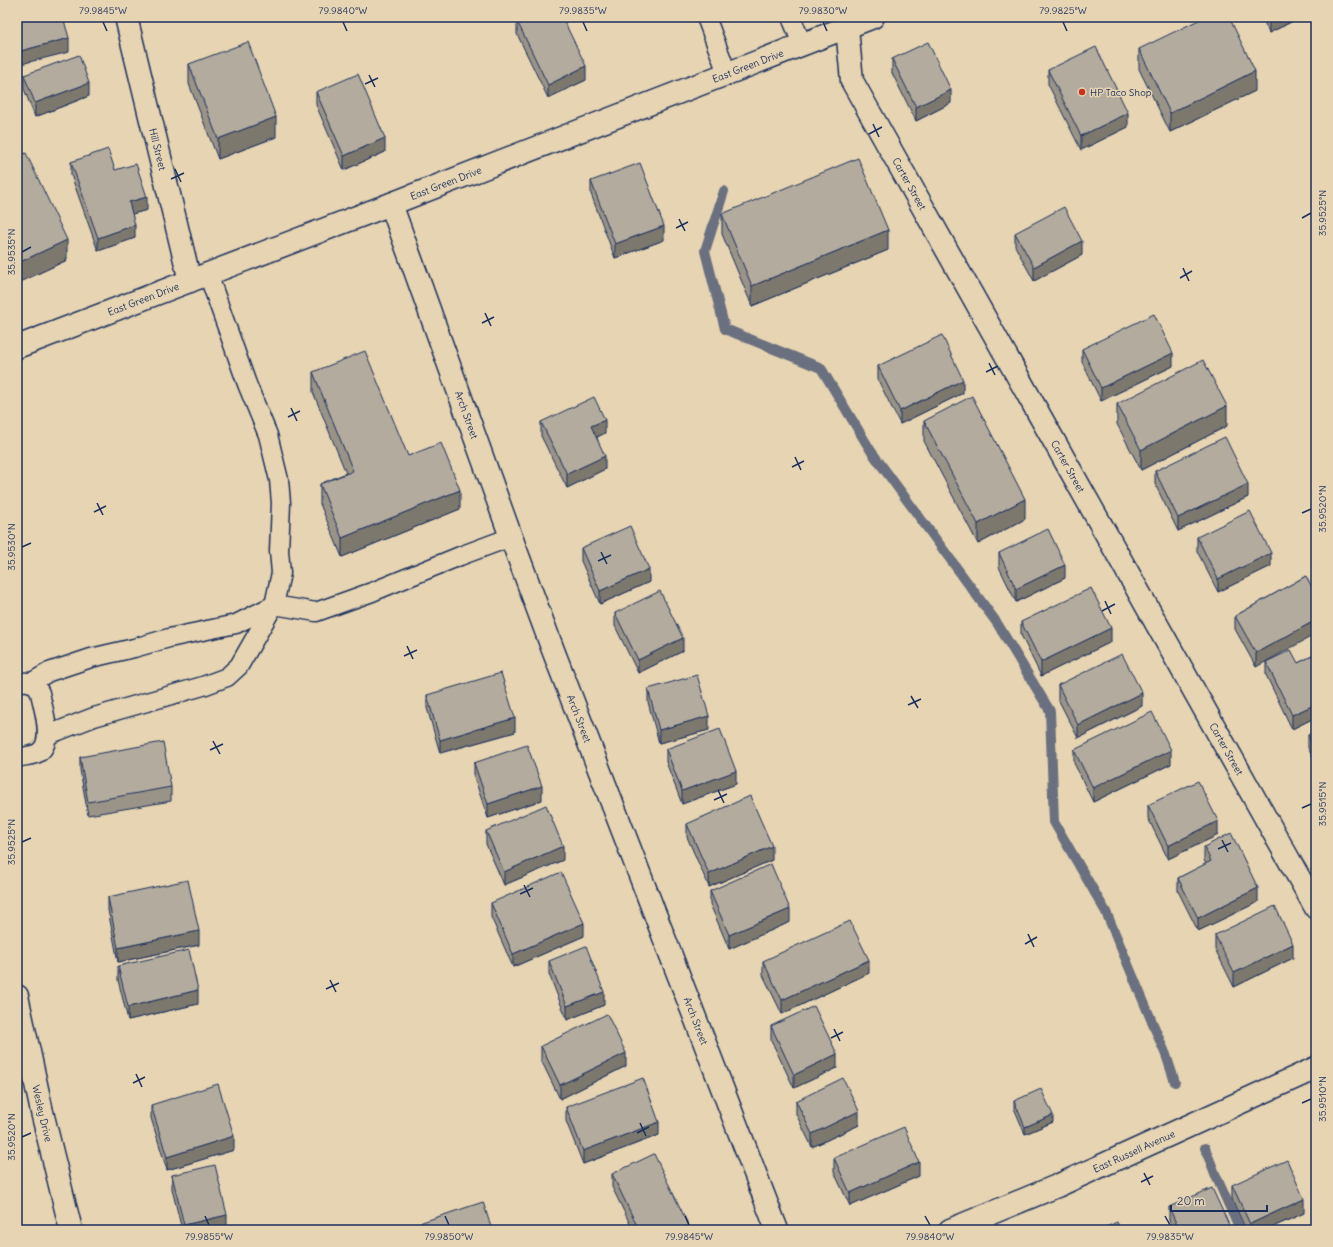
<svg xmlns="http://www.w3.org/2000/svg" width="1333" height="1247" viewBox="0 0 1333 1247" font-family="Delius,sans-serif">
	<rect width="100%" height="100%" fill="#e6d4b2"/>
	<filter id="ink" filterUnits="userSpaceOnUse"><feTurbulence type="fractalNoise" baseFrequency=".025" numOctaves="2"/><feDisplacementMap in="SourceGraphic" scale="8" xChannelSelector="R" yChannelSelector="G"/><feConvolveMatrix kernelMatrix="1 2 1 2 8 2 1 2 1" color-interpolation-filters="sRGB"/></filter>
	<g filter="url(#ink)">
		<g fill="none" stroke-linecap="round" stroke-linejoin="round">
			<path stroke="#6b707f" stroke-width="10" d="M724,191L705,251L725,329L821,368L871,451L997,623L1050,711L1054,822L1106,912L1166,1055L1175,1082
				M1205,1148L1216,1176L1240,1230"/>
			<g stroke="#1b2f5e" stroke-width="21">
				<path id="lane" d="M706,17L727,73
					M791,17L802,44
					M32,682L49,672L91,658L134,648L169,638L236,624L274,605L316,612L372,592L460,556L511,537
					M17,683C28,680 35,682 40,693C43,708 55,743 38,753C32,756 24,756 17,758
					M48,735L94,717L203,686L227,677L239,666L274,605L281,573L279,551L281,503L279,480L268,435L247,384L208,274"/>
			</g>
			<g stroke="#1b2f5e" stroke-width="25">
				<g id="street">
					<path id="s1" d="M126,17L190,281"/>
					<path id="s2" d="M846,17L852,81L1316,908"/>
					<path id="s3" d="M391,204L511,537L553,650L777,1230"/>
					<path id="s4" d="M17,996L42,1112L71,1230"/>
					<path id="s5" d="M950,1230L1057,1186L1316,1068"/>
				</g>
			</g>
			<g stroke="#1b2f5e" stroke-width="25">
				<g id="secondary">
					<path id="s6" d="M17,347L391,204L873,17"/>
				</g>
			</g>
			<use href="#lane" stroke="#e6d4b2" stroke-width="18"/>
			<use href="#street" stroke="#e6d4b2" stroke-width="22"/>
			<use href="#secondary" stroke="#e6d4b2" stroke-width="22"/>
		</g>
		<path fill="#9a9387" stroke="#1b2f5e" d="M1262,17H1301L1269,33Z
			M517,21L586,80L548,98L517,34Z
			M1139,49L1255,91L1170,132L1139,69Z
			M892,59L951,103L916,121L892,73Z
			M189,64L276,137L218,159L189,84Z
			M1048,70L1128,127L1081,150L1048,84Z
			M24,75L89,96L35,117L24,89Z
			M316,92L385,152L344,170L316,105Z
			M17,157L67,260L18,283L17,281Z
			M71,162L115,170L147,210L132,214L135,238L98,251L71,175Z
			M591,181L664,240L615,258L591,194Z
			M722,214L888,250L752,306L722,234Z
			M1015,233L1082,255L1034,281L1015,246Z
			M1082,349L1173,366L1101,401L1082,362Z
			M878,366L963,393L900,424L878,380Z
			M313,372L408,456L460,509L342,557L320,504V484L346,473L313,392Z
			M1117,404L1227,426L1141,470L1117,424Z
			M924,421L1025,519L978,544L924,441Z
			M541,422L605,433L597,437L605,469L567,488L541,436Z
			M1155,471L1248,497L1178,531L1155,484Z
			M1197,537L1271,566L1218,592L1197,551Z
			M581,548L649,582L600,604L581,561Z
			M999,553L1065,578L1016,602L999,567Z
			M1306,576L1256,667L1235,629V616Z
			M615,613L683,651L638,673L615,626Z
			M1021,622L1111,642L1041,676L1021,635Z
			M1316,654V717L1292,729L1266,675V662L1298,663Z
			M1058,685L1142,706L1078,738L1058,699Z
			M648,689L709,730L659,743L648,702Z
			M427,695L515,732L440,753L427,708Z
			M1316,731V764L1308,748V735Z
			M666,749L736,784L682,804L666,762Z
			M1074,750L1171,764L1093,802L1074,763Z
			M80,757L171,787V801L88,815L80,770Z
			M474,763L542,800L488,818L474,777Z
			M1148,805L1218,835L1168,859L1148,818Z
			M687,824L772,860L709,887L687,837Z
			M486,831L563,860L504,885L486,844Z
			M1204,847L1258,902L1198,931L1178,891V878L1206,864L1204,860Z
			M710,891L790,922L729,949L710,904Z
			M108,897L199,945L118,962L108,910Z
			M491,903L584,936L513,967L491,917Z
			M1215,935L1293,958L1234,987L1215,949Z
			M549,961L604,1005L567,1020L549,974Z
			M763,961L869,973L782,1014L763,975Z
			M118,966L198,1004L128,1020L118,980Z
			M771,1026L837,1068L794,1088L771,1040Z
			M541,1046L626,1066L560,1099L541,1060Z
			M796,1101L859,1125L812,1147L796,1114Z
			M1014,1101L1053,1122L1025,1134L1014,1108Z
			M151,1105L234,1150L167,1170L151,1118Z
			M566,1107L659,1135L583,1164L566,1121Z
			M834,1158L919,1176L850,1206L834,1172Z
			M612,1174L689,1230H633L612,1187Z
			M172,1175L227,1229L222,1230H182L172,1189Z
			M1232,1185L1304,1213L1266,1230H1246L1232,1199Z
			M1169,1207L1230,1230H1173L1169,1221Z"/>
		<path fill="#7d786e" stroke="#1b2f5e" d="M1269,17H1301L1269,33Z
			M69,38V52L17,65V52Z
			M586,66V80L548,98V85Z
			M1255,71V91L1170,132V113Z
			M89,83V96L35,117V103Z
			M951,90V103L916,121V107Z
			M1128,113V127L1081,150V136Z
			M276,117V137L218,159V139Z
			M385,138V152L344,170V156Z
			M147,197V210L129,215V202Z
			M135,225V238L98,251V238Z
			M664,226V240L615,258V244Z
			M888,230V250L752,306V286Z
			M67,240V260L18,283V263Z
			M1082,241V255L1034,281V267Z
			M1173,353V366L1101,401V388Z
			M963,380V393L900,424V411Z
			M1227,406V426L1141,470V450Z
			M605,420V433L591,440V426Z
			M605,456V469L567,488V474Z
			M1248,484V497L1178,531V518Z
			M460,490V509L342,557V538Z
			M1025,499V519L978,544V524Z
			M1271,553V566L1218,592V579Z
			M1065,565V578L1016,602V589Z
			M649,569V582L600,604V591Z
			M1316,620V634L1256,667V653Z
			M1111,628V642L1041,676V662Z
			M683,638V651L638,673V660Z
			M1142,693V706L1078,738V725Z
			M1316,704V717L1292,729V715Z
			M709,716V730L659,743V730Z
			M515,718V732L440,753V740Z
			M1171,750V764L1093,802V788Z
			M736,771V784L682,804V791Z
			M542,786V800L488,818V804Z
			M1218,821V835L1168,859V846Z
			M563,846V860L504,885V872Z
			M772,846V860L709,887V874Z
			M1258,888V902L1198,931V918Z
			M790,909V922L729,949V935Z
			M584,923V936L513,967V954Z
			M199,931V945L118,962V948Z
			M1293,944V958L1234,987V973Z
			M869,960V973L782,1014V1000Z
			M198,990V1004L128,1020V1007Z
			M604,992V1005L567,1020V1006Z
			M626,1053V1066L560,1099V1085Z
			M837,1054V1068L794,1088V1075Z
			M859,1111V1125L812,1147V1134Z
			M1053,1115V1122L1025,1134V1127Z
			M659,1122V1135L583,1164V1151Z
			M234,1136V1150L167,1170V1157Z
			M919,1162V1176L850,1206V1193Z
			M1304,1199V1213L1266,1230H1250V1224Z
			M227,1215V1229L222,1230H184V1225Z
			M689,1226V1230H681Z
			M1230,1227V1230H1224Z"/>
		<path fill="#b3ab9d" stroke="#1b2f5e" d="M17,17H63L69,38L17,52Z
			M524,17H562L586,66L548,85L517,21Z
			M1205,17H1229L1255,71L1170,113L1139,49Z
			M248,42L276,117L218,139L189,64Z
			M928,42L951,90L916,107L892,59Z
			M1096,47L1128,113L1081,136L1048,70Z
			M79,55L89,83L35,103L24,75Z
			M358,74L385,138L344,156L316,92Z
			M108,149L115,170L136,164L147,197L129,202L135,225L98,238L71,162Z
			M26,153L67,240L18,263L17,261V157Z
			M858,158L888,230L752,286L722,214Z
			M640,163L664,226L615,244L591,181Z
			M1064,207L1082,241L1034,267L1015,233Z
			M1154,314L1173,353L1101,388L1082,349Z
			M942,335L963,380L900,411L878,366Z
			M365,351L408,456L441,443L460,490L342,538L320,484L353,471L313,372Z
			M1203,360L1227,406L1141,450L1117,404Z
			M972,396L1025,499L978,524L924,421Z
			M594,397L605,420L591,426L605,456L567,474L541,422Z
			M1225,437L1248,484L1178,518L1155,471Z
			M1250,511L1271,553L1218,579L1197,537Z
			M630,526L649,569L600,591L581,548Z
			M1048,529L1065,565L1016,589L999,553Z
			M1306,576L1316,595V620L1256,653L1235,616Z
			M1091,588L1111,628L1041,662L1021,622Z
			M660,591L683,638L638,660L615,613Z
			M1291,650L1298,663L1316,654V704L1292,715L1266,662Z
			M1122,654L1142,693L1078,725L1058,685Z
			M501,673L515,718L440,740L427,695Z
			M697,675L709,716L659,730L648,689Z
			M1152,712L1171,750L1093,788L1074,750Z
			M720,729L736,771L682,791L666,749Z
			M1316,731V751L1308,735Z
			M163,742L171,787L88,802L80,757Z
			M527,745L542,786L488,804L474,763Z
			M1198,781L1218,821L1168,846L1148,805Z
			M750,796L772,846L709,874L687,824Z
			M546,805L563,846L504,872L486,831Z
			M1231,833L1258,888L1198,918L1178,878L1211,861L1204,847Z
			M771,864L790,909L729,935L710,891Z
			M561,872L584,923L513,954L491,903Z
			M188,880L199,931L118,948L108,897Z
			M1275,906L1293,944L1234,973L1215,935Z
			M850,921L869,960L782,1000L763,961Z
			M586,946L604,992L567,1006L549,961Z
			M189,950L198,990L128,1007L118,966Z
			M814,1006L837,1054L794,1075L771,1026Z
			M607,1014L626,1053L560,1085L541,1046Z
			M643,1078L659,1122L583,1151L566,1107Z
			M843,1078L859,1111L812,1134L796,1101Z
			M218,1084L234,1136L167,1157L151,1105Z
			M1041,1089L1053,1115L1025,1127L1014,1101Z
			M904,1127L919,1162L850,1193L834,1158Z
			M654,1154L689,1226L681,1230H639L612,1174Z
			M1287,1160L1304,1199L1250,1224L1232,1185Z
			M215,1165L227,1215L184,1225L172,1175Z
			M1212,1188L1230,1227L1224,1230H1179L1169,1207Z
			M483,1202L492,1230H401V1229Z
			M1117,1222L1121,1230H1100Z"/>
	</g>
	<path fill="none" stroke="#1b2f5e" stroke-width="1.5" d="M103,22L107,31M343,22L347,31M583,22L587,31M823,22L827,31M1063,22L1067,31M369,75L375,87M365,84L378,78M873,124L879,137M869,134L882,127M175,169L181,182M171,179L184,173M1302,218L1311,213M679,219L685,231M676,228L688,222M22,252L31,247M1183,268L1189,281M1180,278L1192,271M485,313L491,326M482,323L494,317M989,363L995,375M986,372L998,366M291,408L297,421M288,417L300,411M795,457L801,470M792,467L804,461M97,503L103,515M94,512L106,506M1302,513L1311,509M22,547L31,543M601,552L607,564M598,561L611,555M1105,601L1111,614M1102,611L1115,604M407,646L413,659M404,656L417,650M911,696L918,708M908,705L921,699M213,741L220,754M210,750L223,744M718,790L724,803M714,800L727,794M1302,808L1311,804M1222,840L1228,852M22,842L31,838M1218,849L1231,843M524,885L530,897M520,894L533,888M1028,934L1034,947M1025,944L1037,937M330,980L336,992M326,989L339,983M834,1029L840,1041M831,1038L843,1032M136,1074L142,1087M133,1083L145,1077M1302,1103L1311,1099M640,1123L646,1136M637,1133L649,1127M22,1137L31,1133M1144,1173L1150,1185M1141,1182L1153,1176M205,1216L209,1225M445,1216L449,1225M685,1216L689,1225M925,1216L930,1225M1165,1216L1170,1225"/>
	<circle fill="#c8321e" stroke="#e6d4b2" stroke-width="1.5" cx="1082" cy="92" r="4"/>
	<g text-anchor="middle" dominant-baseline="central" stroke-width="3" stroke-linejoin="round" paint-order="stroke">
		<g font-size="10" fill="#1b2f5e" stroke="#e6d4b2">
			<text stroke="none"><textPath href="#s6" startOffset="783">East Green Drive</textPath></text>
			<text stroke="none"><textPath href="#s1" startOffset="136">Hill Street</textPath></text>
			<text stroke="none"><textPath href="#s6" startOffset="459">East Green Drive</textPath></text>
			<text stroke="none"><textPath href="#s2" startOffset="182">Carter Street</textPath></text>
			<text stroke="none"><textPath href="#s6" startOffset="135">East Green Drive</textPath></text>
			<text stroke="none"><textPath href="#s3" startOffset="224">Arch Street</textPath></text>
			<text stroke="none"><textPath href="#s2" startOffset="506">Carter Street</textPath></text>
			<text stroke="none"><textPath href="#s3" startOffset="548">Arch Street</textPath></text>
			<text stroke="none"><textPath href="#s2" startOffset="830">Carter Street</textPath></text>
			<text stroke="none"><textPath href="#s3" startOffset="872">Arch Street</textPath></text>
			<text stroke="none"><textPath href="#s4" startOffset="120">Wesley Drive</textPath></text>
			<text stroke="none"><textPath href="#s5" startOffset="200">East Russell Avenue</textPath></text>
		</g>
		<g font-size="10" fill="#1b2f5e" stroke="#e6d4b2" text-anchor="start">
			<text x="1090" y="92">HP Taco Shop</text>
		</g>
	</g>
	<rect width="1333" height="1247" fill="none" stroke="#e6d4b2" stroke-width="44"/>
	<path d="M1171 1205v6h96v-6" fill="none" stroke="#1b2f5e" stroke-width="2"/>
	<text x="1177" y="1205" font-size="12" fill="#1b2f5e" stroke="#e6d4b2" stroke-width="3" paint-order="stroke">20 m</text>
	<rect x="22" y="22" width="1289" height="1203" fill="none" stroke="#1b2f5e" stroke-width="1.5"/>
	<g font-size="10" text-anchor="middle" fill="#1b2f5e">
		<text x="103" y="14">79.9845°W</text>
		<text x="343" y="14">79.9840°W</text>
		<text x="583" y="14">79.9835°W</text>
		<text x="823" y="14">79.9830°W</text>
		<text x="1063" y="14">79.9825°W</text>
		<text transform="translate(1322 213) rotate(-90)" y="4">35.9525°N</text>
		<text transform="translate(11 252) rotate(-90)" y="4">35.9535°N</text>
		<text transform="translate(1322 509) rotate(-90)" y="4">35.9520°N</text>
		<text transform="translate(11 547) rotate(-90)" y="4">35.9530°N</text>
		<text transform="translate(1322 804) rotate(-90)" y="4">35.9515°N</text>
		<text transform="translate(11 842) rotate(-90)" y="4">35.9525°N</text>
		<text transform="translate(1322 1099) rotate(-90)" y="4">35.9510°N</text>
		<text transform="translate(11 1137) rotate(-90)" y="4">35.9520°N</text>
		<text x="209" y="1240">79.9855°W</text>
		<text x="449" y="1240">79.9850°W</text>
		<text x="689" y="1240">79.9845°W</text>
		<text x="930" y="1240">79.9840°W</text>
		<text x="1170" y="1240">79.9835°W</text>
	</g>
</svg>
